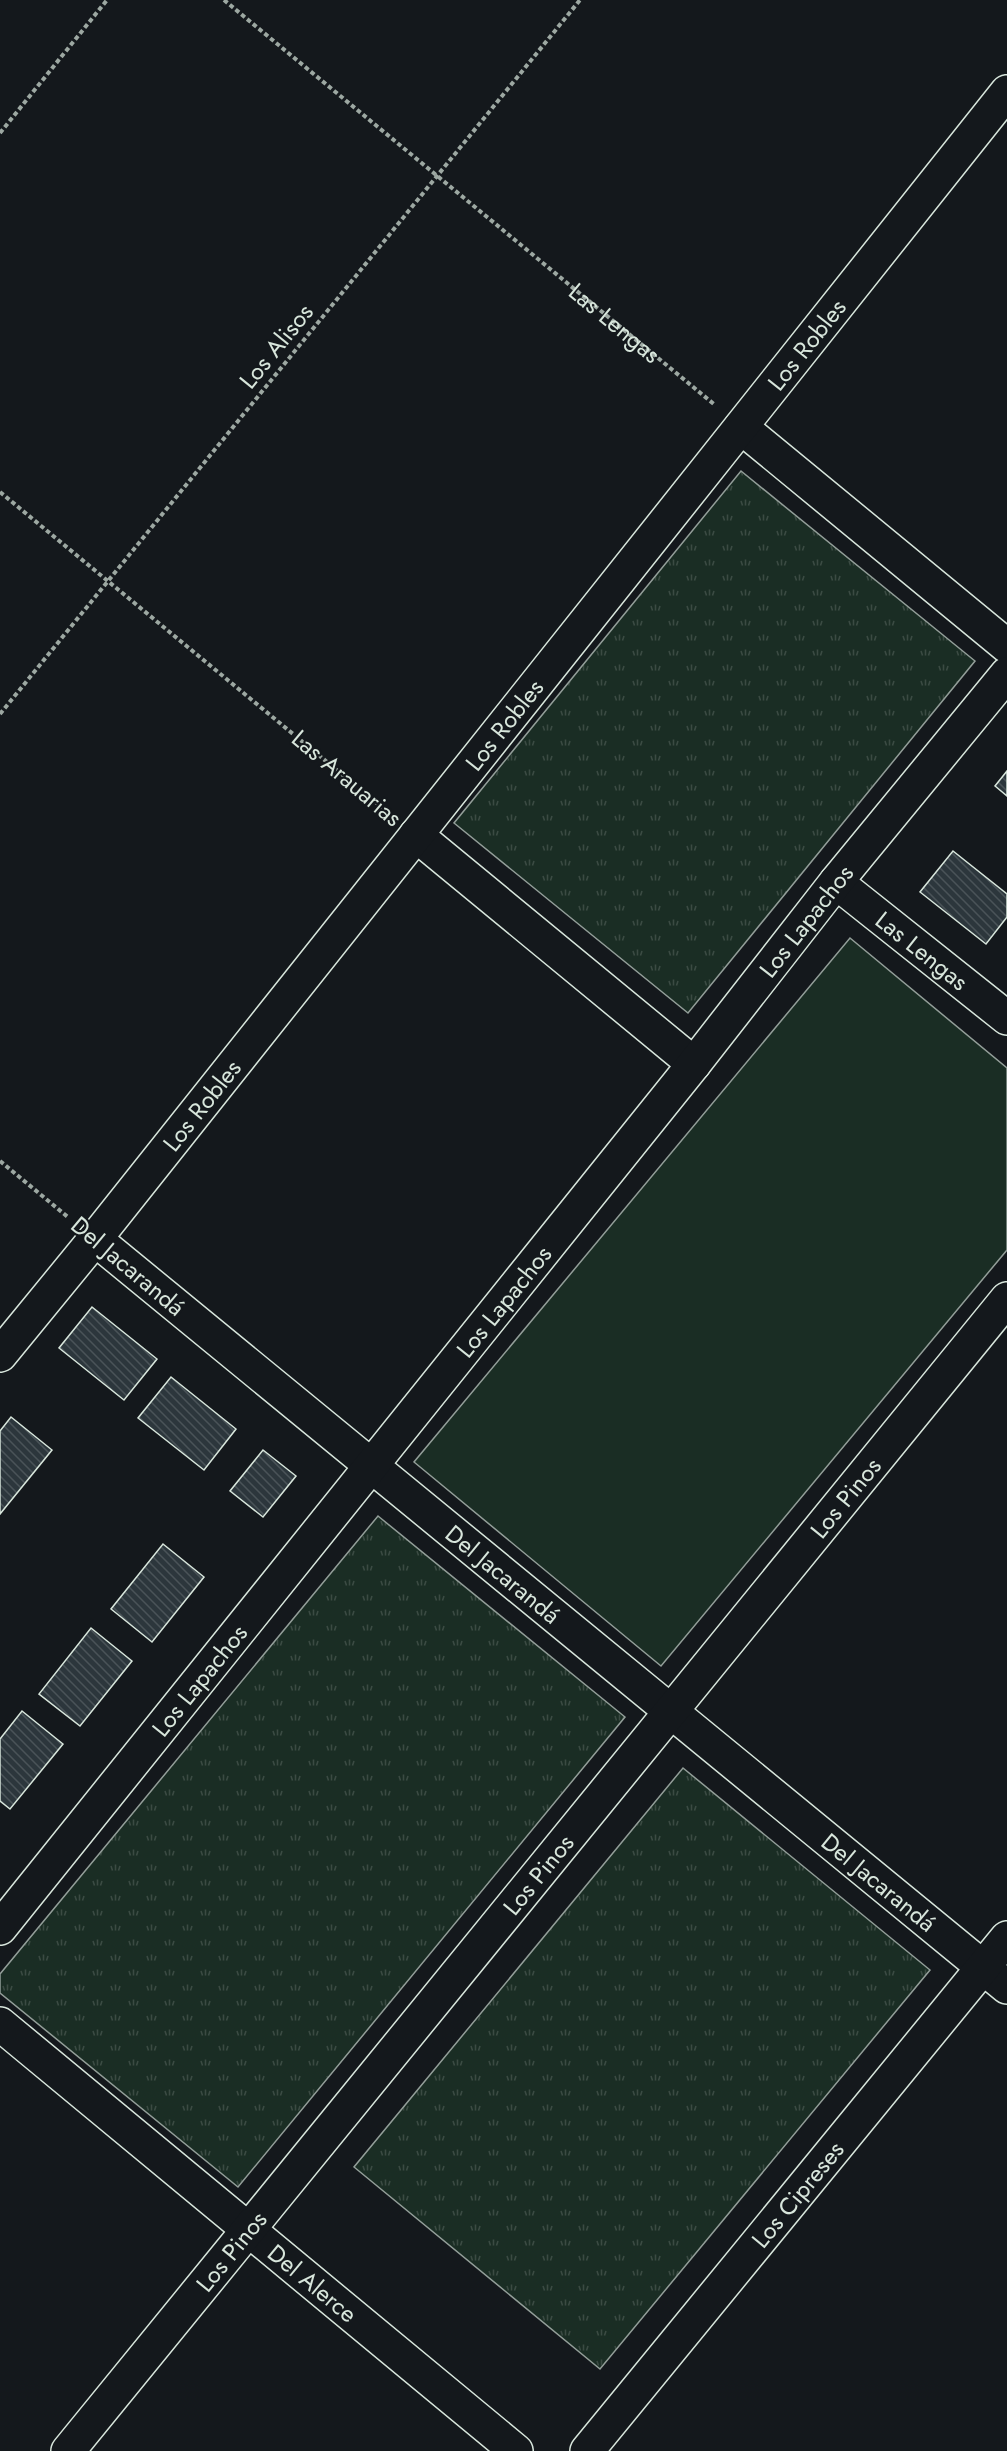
<svg xmlns="http://www.w3.org/2000/svg" width="1007" height="2451" viewBox="0 0 1007 2451" font-family="Jost,sans-serif">
	<defs>
		<pattern id="park-tufts" width="24" height="20" patternUnits="userSpaceOnUse" patternTransform="scale(1.5)"><rect width="24" height="20" fill="#1a2d24"/><path d="M3 7l-1-3M5 7V3M7 7l1-3M15 17l-1-3M17 17v-4M19 17l1-3" fill="none" stroke="#3b4b43"/></pattern>
		<pattern id="building-back-hatch" width="6" height="6" patternUnits="userSpaceOnUse" patternTransform="scale(1.5)"><rect width="6" height="6" fill="#2c363c"/><path d="M-1 5l2 2M0 0l6 6M5-1l2 2" fill="none" stroke="#4a5358"/></pattern>
	</defs>
	<rect width="100%" height="100%" fill="#14181c"/>
	<path fill="#1a2d24" stroke="#939e99" stroke-width="1.5" d="M850,938L1007,1068V1250L661,1666L414,1462Z"/>
	<path fill="url(#park-tufts)" stroke="#939e99" stroke-width="1.5" d="M741,471L975,661L688,1013L454,823Z
		M378,1516L625,1717L238,2187L0,1993V1974Z
		M683,1768L930,1970L600,2369L354,2167Z"/>
	<path fill="url(#building-back-hatch)" stroke="#d8e6dc" stroke-width="1.5" d="M1007,771V796L995,786Z
		M953,851L1007,894V917L986,944L920,892Z
		M92,1307L157,1359L124,1400L59,1348Z
		M171,1377L236,1429L204,1470L138,1418Z
		M11,1417L52,1450L0,1514V1431Z
		M263,1450L296,1476L263,1517L230,1491Z
		M163,1544L204,1577L152,1642L111,1609Z
		M91,1628L132,1661L80,1726L39,1694Z
		M22,1711L63,1744L10,1809L0,1801V1739Z"/>
	<g fill="none" stroke-linecap="round" stroke-linejoin="round">
		<g stroke="#d8e6dc" stroke-width="36">
			<g id="minor">
				<path d="M741,427L1007,646"/>
				<path d="M416,835L694,1064"/>
				<path id="s2" d="M836,882L1007,1018"/>
				<path id="s3" d="M95,1239L1007,1987"/>
				<path id="s4" d="M0,1355L95,1239L1007,92"/>
				<path id="s5" d="M0,1928L694,1064L836,882L1007,674"/>
				<path id="s6" d="M0,2024L516,2451"/>
				<path id="s7" d="M68,2451L1007,1299"/>
				<path id="s8" d="M587,2451L1007,1938"/>
			</g>
		</g>
		<g stroke="#9da8a2" stroke-width="4" stroke-dasharray="4.5 3" stroke-linecap="butt">
			<path id="s1" d="M224,0L715,405"/>
			<path d="M0,133L107,0"/>
			<path d="M0,492L390,814"/>
			<path d="M0,714L580,0"/>
			<path d="M0,1161L69,1218"/>
		</g>
		<use href="#minor" stroke="#14181c" stroke-width="33"/>
	</g>
	<g text-anchor="middle" dominant-baseline="central" stroke-width="4.5" stroke-linejoin="round" paint-order="stroke">
		<g font-size="24" fill="#d8e6dc" stroke="#14181c">
			<text stroke="none"><textPath href="#s1" startOffset="507">Las Lengas</textPath></text>
			<text stroke="none"><textPath href="#s4" startOffset="1293">Los Robles</textPath></text>
			<text transform="translate(276 346) rotate(-51)">Los Alisos</text>
			<text stroke="none"><textPath href="#s4" startOffset="807">Los Robles</textPath></text>
			<text transform="translate(347 778) rotate(40)">Las Arauarias</text>
			<text stroke="none"><textPath href="#s5" startOffset="1290">Los Lapachos</textPath></text>
			<text stroke="none"><textPath href="#s2" startOffset="110">Las Lengas</textPath></text>
			<text stroke="none"><textPath href="#s4" startOffset="321">Los Robles</textPath></text>
			<text transform="translate(128 1266) rotate(40)">Del Jacarandá</text>
			<text stroke="none"><textPath href="#s5" startOffset="804">Los Lapachos</textPath></text>
			<text stroke="none"><textPath href="#s7" startOffset="1230">Los Pinos</textPath></text>
			<text stroke="none"><textPath href="#s3" startOffset="528">Del Jacarandá</textPath></text>
			<text stroke="none"><textPath href="#s5" startOffset="318">Los Lapachos</textPath></text>
			<text stroke="none"><textPath href="#s7" startOffset="744">Los Pinos</textPath></text>
			<text stroke="none"><textPath href="#s3" startOffset="1014">Del Jacarandá</textPath></text>
			<text stroke="none"><textPath href="#s8" startOffset="332">Los Cipreses</textPath></text>
			<text stroke="none"><textPath href="#s7" startOffset="258">Los Pinos</textPath></text>
			<text stroke="none"><textPath href="#s6" startOffset="406">Del Alerce</textPath></text>
		</g>
	</g>
</svg>
